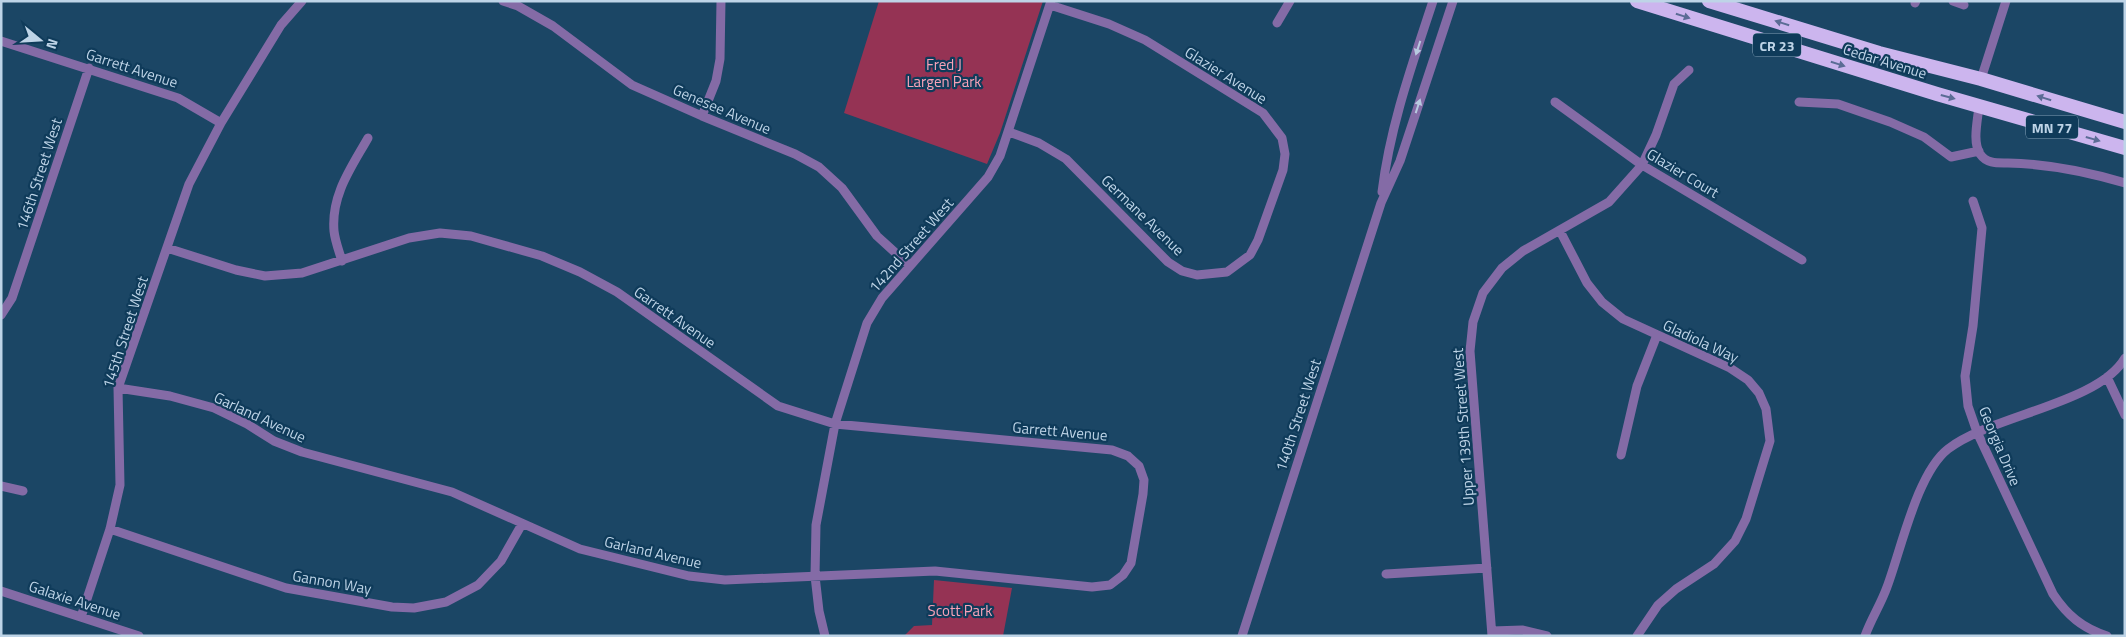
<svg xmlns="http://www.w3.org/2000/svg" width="2126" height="637" viewBox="0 0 2126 637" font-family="'Titillium Web',sans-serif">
	<rect width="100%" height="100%" fill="#1b4665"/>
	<path fill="#953354" d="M879,1H1043L1000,133L987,164L844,113Z
		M934,580L1012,588L1003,636H904L914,626L932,625Z"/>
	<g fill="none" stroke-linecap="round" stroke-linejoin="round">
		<path stroke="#846ba6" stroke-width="9" d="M503,1L518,6L553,26L632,85L702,116L795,154L819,167L842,188L877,236L910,266
			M1953,1L1964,5
			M1915,3L1916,1
			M1277,23L1290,1
			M1,41L178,98L221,123
			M1981,79L2006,1
			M1555,102L1642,165L1802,260
			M1799,102L1838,104L1890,122L1924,137L1951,157L1979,151
			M1979,105C1978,120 1972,141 1980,154C1987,164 1997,163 2008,163C2050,164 2085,171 2125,183
			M702,116L716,81L720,59L721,1
			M1009,132L1039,143L1066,159L1168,262L1182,271L1197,275L1227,272L1250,255L1258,240L1283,170L1285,154L1282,138L1263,113L1145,40L1109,24L1050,5
			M1382,192C1390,126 1412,65 1433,1
			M1973,201L1982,228L1973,326L1965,376L1968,406L1977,432L2053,594C2067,615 2082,628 2107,636
			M1560,231L1587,283L1602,302L1623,319L1730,368L1748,380L1759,393L1766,409L1770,441L1746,519L1735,541L1714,564L1676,589L1658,605L1637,636
			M342,261C339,251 335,241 334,231C331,195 351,168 368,138
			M1,315L12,298L89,68
			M2107,377L2125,415
			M118,388L170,396L214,408L247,424L274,441L302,452L452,492L580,549L689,576L725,580L935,571L1092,587L1110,585L1123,575L1131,563L1143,494L1144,480L1139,466L1128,456L1112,450L835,424L778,406L617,292L580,272L542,256L471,236L440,233L409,238L302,273L265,276L236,270L167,248
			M1621,455L1637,386L1657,335
			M1,486L23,491
			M110,529L286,588L392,607L414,608L446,602L478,585L501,561L522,524
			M1386,574L1487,568
			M1,591L139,636
			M81,617L110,529L120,485L118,388L189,184L221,123L281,25L302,1
			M1492,631L1522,630L1547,636
			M825,636L819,611L815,576L816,525L835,424L867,323L882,298L988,177L1000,156L1051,1
			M1242,636L1381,203L1400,161L1453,1
			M1492,636L1470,351L1473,322L1483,293L1502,268L1523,251L1609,202L1642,165L1656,135L1674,84L1689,70
			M1865,636C1871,619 1881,604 1887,587C1901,550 1917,473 1948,449C1992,415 2098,404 2125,358"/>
		<path stroke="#ccb5ee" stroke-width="14" d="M1637,1L1937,94L2125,148
			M1709,1L1879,53L1981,79L2125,122"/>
	</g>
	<defs><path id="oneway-solid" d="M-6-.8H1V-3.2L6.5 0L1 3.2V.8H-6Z" transform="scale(1.25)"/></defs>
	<g fill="#5b6c95">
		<use href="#oneway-solid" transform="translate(1683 16) rotate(18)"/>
		<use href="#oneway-solid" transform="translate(1782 23) rotate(-163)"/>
		<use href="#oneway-solid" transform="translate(1838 64) rotate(17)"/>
		<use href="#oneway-solid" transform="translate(1948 97) rotate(15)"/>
		<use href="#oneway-solid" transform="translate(2044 98) rotate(-163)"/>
		<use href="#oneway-solid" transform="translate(2093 139) rotate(16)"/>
	</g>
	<g fill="#b8cae0">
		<use href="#oneway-solid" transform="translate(1418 48) rotate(108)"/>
		<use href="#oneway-solid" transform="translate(1418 106) rotate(-72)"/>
	</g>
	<g text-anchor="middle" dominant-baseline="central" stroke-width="4.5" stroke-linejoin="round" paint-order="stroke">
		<g fill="#0f3b5a" stroke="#8aa6bd" stroke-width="1">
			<rect x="1753" y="33.5" width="48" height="23" rx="4"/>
			<rect x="2026" y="115.5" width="52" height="23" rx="4"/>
		</g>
		<g font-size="14" font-weight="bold" fill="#bed4e7">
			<text x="1777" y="45">CR 23</text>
			<text x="2052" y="127">MN 77</text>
		</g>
		<g font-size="15" fill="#bed4e7" stroke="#0f3b5a">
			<text transform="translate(1885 61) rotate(17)">Cedar Avenue</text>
			<text transform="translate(132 68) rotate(18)">Garrett Avenue</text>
			<text transform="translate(1226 75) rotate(32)">Glazier Avenue</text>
			<text transform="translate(722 109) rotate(23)">Genesee Avenue</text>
			<text transform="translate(1683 173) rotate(31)">Glazier Court</text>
			<text transform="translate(39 174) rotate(-72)">146th Street West</text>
			<text transform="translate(1143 215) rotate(44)">Germane Avenue</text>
			<text transform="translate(911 245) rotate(-49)">142nd Street West</text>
			<text transform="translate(675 317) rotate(35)">Garrett Avenue</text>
			<text transform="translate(125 332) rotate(-72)">145th Street West</text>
			<text transform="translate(1701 341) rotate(25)">Gladiola Way</text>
			<text transform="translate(1298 415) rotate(-72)">140th Street West</text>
			<text transform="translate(260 417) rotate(25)">Garland Avenue</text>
			<text transform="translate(1463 427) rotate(-94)">Upper 139th Street West</text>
			<text transform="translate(1060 431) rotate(5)">Garrett Avenue</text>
			<text transform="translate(2000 446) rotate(67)">Georgia Drive</text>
			<text transform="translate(653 552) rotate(13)">Garland Avenue</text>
			<text transform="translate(332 582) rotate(10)">Gannon Way</text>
			<text transform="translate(75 600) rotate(18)">Galaxie Avenue</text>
		</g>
		<g font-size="15" fill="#f8a2b8" stroke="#0f3b5a">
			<text x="944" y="64">Fred J<tspan x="944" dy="17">Largen Park</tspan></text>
			<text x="960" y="610">Scott Park</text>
		</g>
	</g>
	<rect width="2126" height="637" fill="none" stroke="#bed4e7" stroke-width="5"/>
	<g transform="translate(40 40) rotate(108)" stroke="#0f3b5a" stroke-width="4" paint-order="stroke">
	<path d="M0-4L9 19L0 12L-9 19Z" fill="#bed4e7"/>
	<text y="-8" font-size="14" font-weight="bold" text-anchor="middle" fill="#bed4e7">N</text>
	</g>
</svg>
